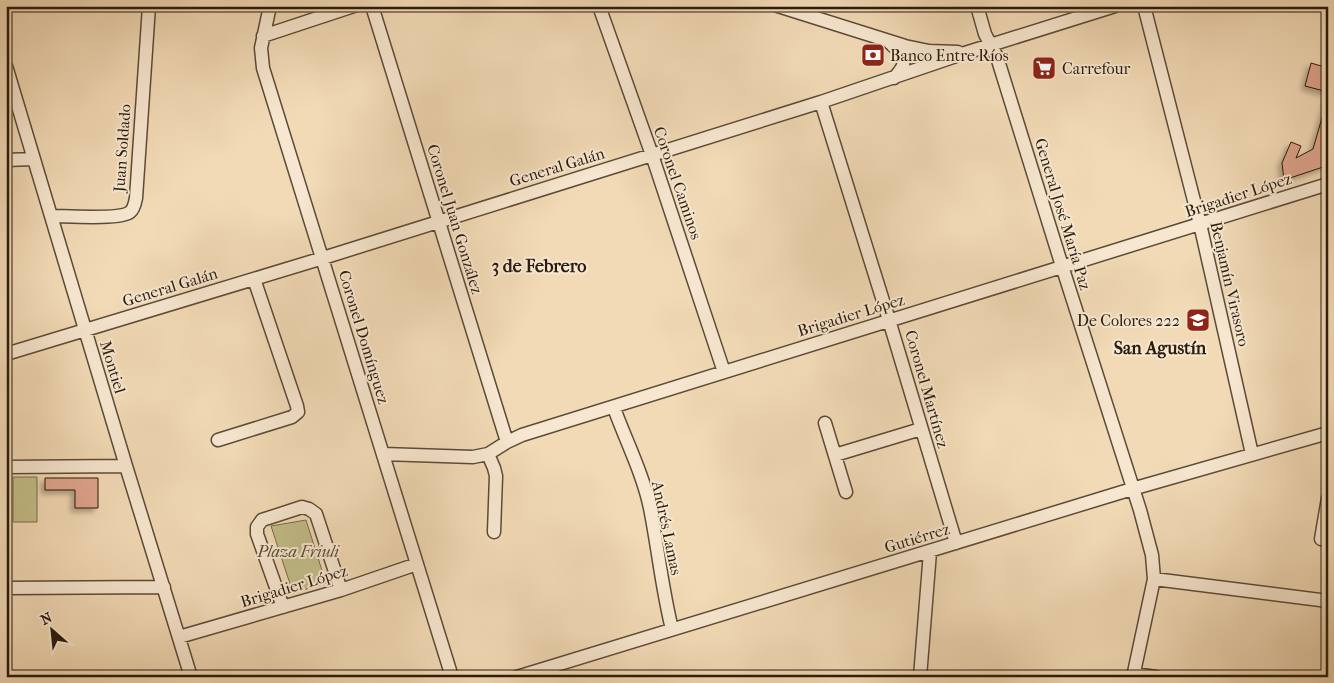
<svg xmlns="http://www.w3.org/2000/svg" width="1334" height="683" viewBox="0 0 1334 683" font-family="'IM FELL French Canon',serif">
	<defs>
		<filter id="shadow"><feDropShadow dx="-4" dy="4" stdDeviation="2.5" flood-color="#0004"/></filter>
	</defs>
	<rect width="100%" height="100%" fill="#f2dab6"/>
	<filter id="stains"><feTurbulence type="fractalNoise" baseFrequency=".004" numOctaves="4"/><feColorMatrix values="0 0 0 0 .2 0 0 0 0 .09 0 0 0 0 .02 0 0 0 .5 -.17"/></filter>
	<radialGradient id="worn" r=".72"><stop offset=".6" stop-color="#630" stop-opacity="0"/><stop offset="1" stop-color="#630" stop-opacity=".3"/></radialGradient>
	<path fill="#c2bd88" stroke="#766c4a" d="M13,477H37V522H13Z
		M306,520L326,583L293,593L271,526Z"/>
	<path fill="#dea48c" stroke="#2a1b0d" filter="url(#shadow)" d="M1311,63L1328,68V92L1305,86Z
		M1328,97V160L1326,166L1284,180L1282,163L1291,142L1301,146L1296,158L1313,149Z
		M45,478H98V508H75V490H45Z"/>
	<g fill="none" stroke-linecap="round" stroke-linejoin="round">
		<g stroke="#5c4b37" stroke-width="15">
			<path id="minor" d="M270,6L261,48L263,68L452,677
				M372,6L507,442
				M599,6L652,155L724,372
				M778,6L905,46L929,51L958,52
				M977,6L985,34L997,57L1062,266L1140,510L1152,555L1154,579L1133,677
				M1144,6L1200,224L1252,454
				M263,36L354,6
				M889,42C905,56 910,61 894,78
				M6,66L126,466L191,677
				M821,102L889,320L956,543
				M6,160L34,159
				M51,216C65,216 121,220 130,212C134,209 135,203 136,198L149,6
				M6,354L323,258L821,102L965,53L1115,6
				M614,408C626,441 643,474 650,508C658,548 662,589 672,629
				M825,423L846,492
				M218,440L292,417L298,412L297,406L254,279
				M383,454L473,457L488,454L507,442L522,435L1328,184
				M488,454L494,468L496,476L494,532
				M835,455L921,429
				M6,467L126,466
				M1321,539L1328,498
				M1154,579L1328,601
				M6,588L164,587
				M283,607L257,534V527L262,520L302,507L309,509L316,514L341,590
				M179,637L341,590L417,564
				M1134,674L1156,677
				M517,677L1132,489L1328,433
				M920,677L930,552"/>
		</g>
		<use href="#minor" stroke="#f7e7d0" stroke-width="12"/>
	</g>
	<defs>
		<g id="bank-square" transform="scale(1.25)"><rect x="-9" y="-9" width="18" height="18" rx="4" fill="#8f2418" stroke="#f7e7d0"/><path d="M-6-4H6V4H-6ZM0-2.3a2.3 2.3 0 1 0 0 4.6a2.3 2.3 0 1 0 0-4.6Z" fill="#fff"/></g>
		<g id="supermarket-square" transform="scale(1.25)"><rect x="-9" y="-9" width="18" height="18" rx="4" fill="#8f2418" stroke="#f7e7d0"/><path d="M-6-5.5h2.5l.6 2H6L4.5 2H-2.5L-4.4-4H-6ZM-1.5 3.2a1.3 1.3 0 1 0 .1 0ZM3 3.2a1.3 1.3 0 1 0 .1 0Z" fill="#fff"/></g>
		<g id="school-square" transform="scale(1.25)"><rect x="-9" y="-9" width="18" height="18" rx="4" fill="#8f2418" stroke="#f7e7d0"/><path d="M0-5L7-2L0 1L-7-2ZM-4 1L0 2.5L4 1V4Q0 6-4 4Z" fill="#fff"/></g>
	</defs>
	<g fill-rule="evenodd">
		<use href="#bank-square" x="873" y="55"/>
		<use href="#supermarket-square" x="1044" y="68"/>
		<use href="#school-square" x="1198" y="320"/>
	</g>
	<g text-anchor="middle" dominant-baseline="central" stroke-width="4" stroke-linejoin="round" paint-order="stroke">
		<g font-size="16" fill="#2a1b0d" stroke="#f7e7d0" text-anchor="start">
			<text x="890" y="55">Banco Entre Ríos</text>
			<text x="1062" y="68">Carrefour</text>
			<text x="1180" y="320" text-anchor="end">De Colores 222</text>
		</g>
		<g font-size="16" fill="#2a1b0d" stroke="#f7e7d0">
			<text transform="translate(122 148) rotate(-86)">Juan Soldado</text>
			<text transform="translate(557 167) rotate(-17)">General Galán</text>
			<text transform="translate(678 183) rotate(71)">Coronel Caminos</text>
			<text transform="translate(1238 195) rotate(-18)">Brigadier López</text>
			<text transform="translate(1063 214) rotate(73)">General José María Paz</text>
			<text transform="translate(455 219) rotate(73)">Coronel Juan González</text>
			<text transform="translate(1230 284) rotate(77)">Benjamín Virasoro</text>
			<text transform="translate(170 287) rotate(-17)">General Galán</text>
			<text transform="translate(851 315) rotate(-17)">Brigadier López</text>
			<text transform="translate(364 337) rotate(73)">Coronel Domínguez</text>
			<text transform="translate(113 367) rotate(73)">Montiel</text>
			<text transform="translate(927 389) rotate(74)">Coronel Martínez</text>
			<text transform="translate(667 528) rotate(78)">Andrés Lamas</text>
			<text transform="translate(917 538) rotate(-17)">Gutiérrez</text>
			<text transform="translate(294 586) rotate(-17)">Brigadier López</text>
		</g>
		<g font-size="16" font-style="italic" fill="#584c32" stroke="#f7e7d0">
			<text x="298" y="551">Plaza Friuli</text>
		</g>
		<g font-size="18" font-weight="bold" fill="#2a1b0d" stroke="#f7e7d0">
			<text x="539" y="266">3 de Febrero</text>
			<text x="1160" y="348">San Agustín</text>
		</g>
	</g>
	<rect width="1334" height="683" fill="none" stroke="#f2dab6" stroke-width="25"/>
	<rect x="8" y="8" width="1319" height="668" fill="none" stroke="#2a1b0d" stroke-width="2.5"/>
	<rect x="12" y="12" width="1309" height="658" fill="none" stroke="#2a1b0d"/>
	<g transform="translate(52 630) rotate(333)" stroke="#f7e7d0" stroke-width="4" paint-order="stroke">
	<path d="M0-4L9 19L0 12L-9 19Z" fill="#2a1b0d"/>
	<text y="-8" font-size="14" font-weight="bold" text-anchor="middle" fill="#2a1b0d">N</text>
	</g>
	<rect width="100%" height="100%" filter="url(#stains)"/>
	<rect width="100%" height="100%" fill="url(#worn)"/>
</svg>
